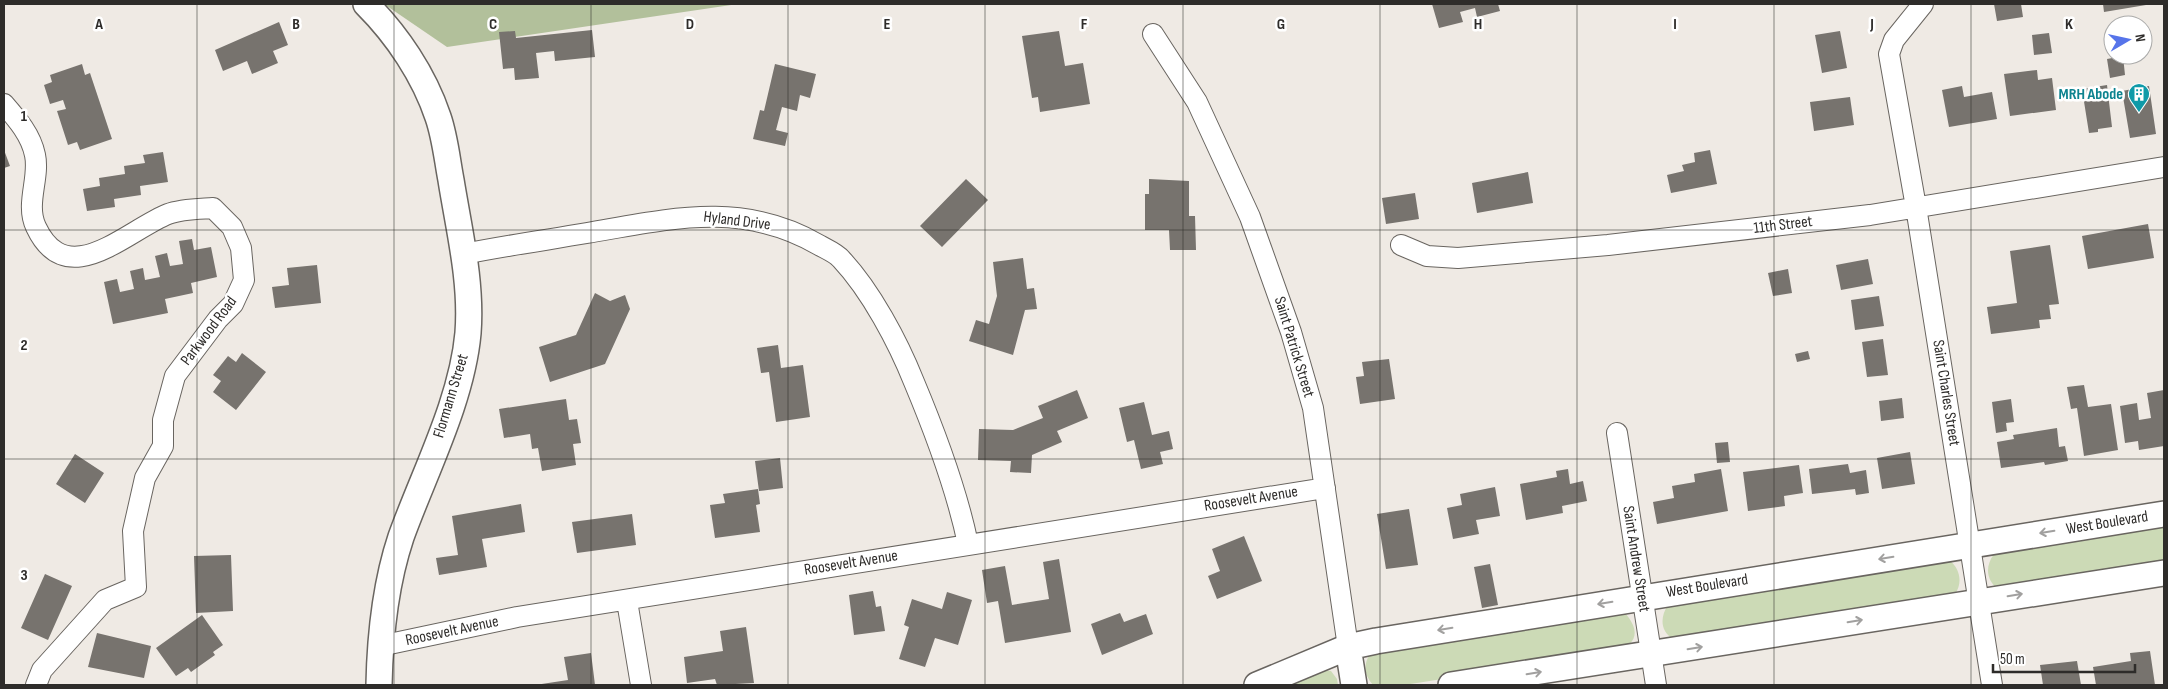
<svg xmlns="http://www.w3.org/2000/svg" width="2168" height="689" viewBox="0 0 2168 689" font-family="'Sofia Sans Condensed',sans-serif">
	<rect width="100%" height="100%" fill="#efeae4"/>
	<path fill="#ccdab6" d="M2164,525V565L1998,589C1986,580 1985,566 1994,554Z
		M1949,560C1960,568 1963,583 1955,594L1673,639C1660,631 1660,617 1668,605Z
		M1625,613C1640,630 1638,644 1616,652L1404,685H1373C1364,675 1363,665 1370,654Z
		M1320,670L1331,671L1337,679L1338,685H1284Z"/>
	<path fill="#b2c09b" d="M384,4H738L447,47Z"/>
	<path fill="#77736e" d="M1432,4H1498L1500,11L1477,17L1475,8L1460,12L1463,22L1439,28Z
		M1994,4H2021L2023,17L1997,21Z
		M2103,4H2146V5L2104,12Z
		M279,22L288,45L273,51L278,63L252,74L247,61L223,71L215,50Z
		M592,30L595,57L555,61L554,51L536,53L539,78L515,80L514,68L503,69L499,32L515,31L516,38Z
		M1059,31L1065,66L1083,63L1090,104L1040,112L1038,97L1032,98L1022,36Z
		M1840,31L1847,68L1822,73L1815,35Z
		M2049,33L2052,53L2034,55L2032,35Z
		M2123,56L2125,75L2110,78L2107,59Z
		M82,64L85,75L90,73L112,139L80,150L77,142L68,145L57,111L66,109L63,100L50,104L44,85L52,82L50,75Z
		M775,64L816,74L810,98L800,95L797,111L782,107L776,130L788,133L785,146L753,139L760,110L764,111Z
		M2037,70L2038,80L2052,78L2056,110L2010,116L2004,74Z
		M2107,85L2112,127L2098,129V132L2089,133L2082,89Z
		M1962,86L1964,97L1992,92L1997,119L1949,127L1942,90Z
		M2149,86L2156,134L2130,138L2122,91Z
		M1850,97L1854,125L1814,131L1810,102Z
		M4,150L10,166L4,168Z
		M1710,150L1717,184L1671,193L1667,175L1684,171L1682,165L1695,162L1694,153Z
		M163,152L168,182L140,186L141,195L114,199L115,207L87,211L83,189L100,186L99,178L125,174L124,166L145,163L143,155Z
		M1528,172L1533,203L1477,213L1472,183Z
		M966,179L988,200L942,247L920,226Z
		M1149,179L1189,181V216H1195L1196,250H1170L1169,230H1145V194H1149Z
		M1415,193L1419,219L1386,224L1382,198Z
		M2148,224L2154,258L2088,269L2082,236Z
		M192,239L194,250L211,247L217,277L191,283L193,293L165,299L168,313L113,324L104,282L117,279L120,292L134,289L130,271L143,268L145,280L160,277L155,256L167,253L170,266L183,264L179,241Z
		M2050,245L2059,304L2049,305L2051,319L2039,320L2040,328L1991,334L1987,307L2017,303L2010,251Z
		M1023,258L1027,289L1034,288L1037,309L1025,310L1013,355L969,341L976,320L989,324L997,296L993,262Z
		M1868,259L1873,284L1841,290L1836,265Z
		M317,265L321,303L275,308L272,287L289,285L287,268Z
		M1788,269L1792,293L1773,296L1768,273Z
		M595,293L610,301L625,295L630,309L605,364L550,382L539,347L576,335Z
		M1879,296L1884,326L1855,330L1851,300Z
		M1883,339L1888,375L1867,377L1862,342Z
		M778,345L781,368L803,365L810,417L776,422L769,372L761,373L757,348Z
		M1808,351L1810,359L1797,362L1795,354Z
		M242,353L266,372L236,410L213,392L221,381L213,375L228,356L236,362Z
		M1389,359L1395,399L1360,404L1356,377L1364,376L1362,362Z
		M2084,385L2088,407L2111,404L2118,450L2084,456L2077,408L2071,409L2067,387Z
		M1077,390L1088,418L1057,431L1062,442L1032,455L1031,473L1010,472L1011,461L978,460L979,429L1013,430L1043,418L1038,406Z
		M2164,390V446L2139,450L2138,441L2125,443L2120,406L2137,403L2139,420L2151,418L2147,393Z
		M1902,398L1904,418L1881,421L1879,401Z
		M566,399L569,420L577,419L581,443L573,444L576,465L542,471L538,448L532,449L530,434L504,438L499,409Z
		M2011,399L2014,422L2006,423L2007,431L1996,433L1992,402Z
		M1144,402L1152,435L1169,431L1173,449L1160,452L1163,464L1141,469L1134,440L1127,442L1119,408Z
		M2057,428L2059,447L2065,446L2068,461L2045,465L2044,462L2001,468L1997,442L2014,439L2013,435Z
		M1728,442L1730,462L1717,463L1715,443Z
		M1910,452L1915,484L1882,489L1877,458Z
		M75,454L104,473L85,503L56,484Z
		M780,458L783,488L759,491L755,461Z
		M1848,464L1850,473L1866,470L1869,493L1856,495L1855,489L1812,494L1809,469Z
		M1799,465L1803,493L1784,496L1785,506L1748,511L1743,472Z
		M1568,469L1570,484L1583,481L1587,501L1562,506L1563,513L1526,520L1520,484L1557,477L1556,471Z
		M1721,469L1728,511L1657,524L1653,502L1674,498L1672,486L1695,482L1694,474Z
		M1495,487L1500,516L1476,520L1479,534L1453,539L1447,508L1462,505L1460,494Z
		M758,489L760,504L756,505L760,532L715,538L710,505L725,503L723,494Z
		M521,504L525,532L482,539L487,567L439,575L436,558L458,555L452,516Z
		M1409,509L1418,565L1386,569L1377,514Z
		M632,514L636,545L577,553L572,522Z
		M1244,536L1262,581L1217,599L1208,576L1220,571L1212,549Z
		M231,555L233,611L196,613L194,556Z
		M1059,559L1071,632L1005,643L998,601L987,603L982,570L1005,566L1012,605L1049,599L1043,562Z
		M1490,564L1498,605L1482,608L1474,567Z
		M45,574L72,586L48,640L21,628Z
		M873,591L876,607L881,606L885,631L854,635L849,595Z
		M947,592L972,600L958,645L935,638L925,667L899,659L909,627L904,625L912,599L942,609Z
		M1120,613L1124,622L1146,614L1153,634L1102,655L1091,624Z
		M202,615L223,645L213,652L215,655L191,672L188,668L176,676L156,648Z
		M746,627L754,683L717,685L715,679L687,683L684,657L723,651L720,631Z
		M97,633L151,646L144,678L88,667Z
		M2150,651L2155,685H2096L2093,667L2131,661L2130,653Z
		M591,653L595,685H535L568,680L564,657Z
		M2077,661L2081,685H2043L2040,665Z"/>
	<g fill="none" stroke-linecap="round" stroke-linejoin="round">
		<g stroke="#696560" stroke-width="22">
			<path id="minor" d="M1923,4L1894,40L1889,54L1916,207L1992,685
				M1153,34L1197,102L1250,217L1291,332L1313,408L1348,647
				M4,104C17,119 31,135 35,155C40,178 25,204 36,227C67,293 126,231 168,214C181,209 198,209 213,208L232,227L241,248L244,280L233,304L218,319L175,376L163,420V446L145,478L133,531L136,587L105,600L42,670L36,685
				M1401,245L1427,256L1458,258L1608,245L1870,215L2164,167
				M464,254C504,246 546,240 587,233C669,219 742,200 819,245C826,249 836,253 841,259C871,291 898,342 914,382C935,432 957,491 968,544
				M1617,433L1656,685
				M627,601L641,685
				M380,646L517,617L1325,488"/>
		</g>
		<g stroke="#696560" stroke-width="28">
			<path id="tertiary" d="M366,4C397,35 424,75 438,117C445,137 447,159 451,180C459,230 472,282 468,333C462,401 424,473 401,537C385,585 380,634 379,685
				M1348,647L1354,685
				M1257,685L1348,647L1376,641L2164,514
				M1451,685L2164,573"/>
		</g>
		<use href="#minor" stroke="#fff" stroke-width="20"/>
		<use href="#tertiary" stroke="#fff" stroke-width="25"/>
	</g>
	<defs><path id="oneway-shaft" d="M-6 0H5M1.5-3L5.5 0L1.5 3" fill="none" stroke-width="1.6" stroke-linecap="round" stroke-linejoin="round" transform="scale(1.25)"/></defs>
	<g stroke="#a1a09f">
		<use href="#oneway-shaft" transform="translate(2047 532) rotate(171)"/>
		<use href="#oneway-shaft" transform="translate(1886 558) rotate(171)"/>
		<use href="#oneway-shaft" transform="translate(2015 595) rotate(-9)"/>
		<use href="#oneway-shaft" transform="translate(1605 603) rotate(171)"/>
		<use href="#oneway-shaft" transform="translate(1855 621) rotate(-9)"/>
		<use href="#oneway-shaft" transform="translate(1445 629) rotate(171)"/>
		<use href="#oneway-shaft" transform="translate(1695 648) rotate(-9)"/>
		<use href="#oneway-shaft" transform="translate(1534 673) rotate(-9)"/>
	</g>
	<path fill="none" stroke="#2e2c2a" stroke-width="1" stroke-opacity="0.55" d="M197,4V685M394,4V685M591,4V685M788,4V685M985,4V685M1183,4V685M1380,4V685M1577,4V685M1774,4V685M1971,4V685M4,230H2164M4,459H2164"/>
	<defs>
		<g id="building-pin" transform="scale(1.125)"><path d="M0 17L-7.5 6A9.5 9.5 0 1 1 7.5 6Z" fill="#0f9aa8" stroke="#fff"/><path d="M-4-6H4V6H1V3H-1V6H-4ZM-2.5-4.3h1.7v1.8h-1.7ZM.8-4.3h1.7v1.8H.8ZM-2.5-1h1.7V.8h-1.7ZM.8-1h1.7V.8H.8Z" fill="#fff"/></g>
	</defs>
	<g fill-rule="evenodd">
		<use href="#building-pin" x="2139" y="94"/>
	</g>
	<g text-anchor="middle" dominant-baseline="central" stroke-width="5" stroke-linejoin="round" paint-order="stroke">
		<g font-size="16" font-weight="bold" fill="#0d838f" stroke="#fff" text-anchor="end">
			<text x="2123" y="94">MRH Abode</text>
		</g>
		<g font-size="16" fill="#2e2c2a" stroke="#fff">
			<text transform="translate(737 221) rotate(7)">Hyland Drive</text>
			<text transform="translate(1783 225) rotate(-7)">11th Street</text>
			<text transform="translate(209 331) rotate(-53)">Parkwood Road</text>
			<text transform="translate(1294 347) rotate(73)">Saint Patrick Street</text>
			<text transform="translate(1946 393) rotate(81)">Saint Charles Street</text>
			<text transform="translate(451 396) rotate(-73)">Flormann Street</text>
			<text transform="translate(1251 499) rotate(-9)">Roosevelt Avenue</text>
			<text transform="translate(2107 523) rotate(-9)">West Boulevard</text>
			<text transform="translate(1636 559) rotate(81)">Saint Andrew Street</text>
			<text transform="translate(851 563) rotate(-9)">Roosevelt Avenue</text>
			<text transform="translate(1707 586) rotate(-9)">West Boulevard</text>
			<text transform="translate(452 631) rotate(-12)">Roosevelt Avenue</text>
		</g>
	</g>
	<g font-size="16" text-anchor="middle" font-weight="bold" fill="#2e2c2a" stroke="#fff" stroke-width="5" stroke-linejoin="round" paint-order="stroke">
		<text x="99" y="29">A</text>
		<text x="296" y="29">B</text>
		<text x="493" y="29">C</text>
		<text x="690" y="29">D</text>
		<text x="887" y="29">E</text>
		<text x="1084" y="29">F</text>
		<text x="1281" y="29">G</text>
		<text x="1478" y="29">H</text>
		<text x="1675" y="29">I</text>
		<text x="1872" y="29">J</text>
		<text x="2069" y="29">K</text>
		<text x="24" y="121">1</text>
		<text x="24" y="350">2</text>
		<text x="24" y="580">3</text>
	</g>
	<rect width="2168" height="689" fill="none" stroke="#2e2c2a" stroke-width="10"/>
	<g transform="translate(2128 40) rotate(81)"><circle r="24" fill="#ffffff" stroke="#ababaa"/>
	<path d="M0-4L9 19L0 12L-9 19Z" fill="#5674ea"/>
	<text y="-8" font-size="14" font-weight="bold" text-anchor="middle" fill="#2e2c2a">N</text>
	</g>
	<path d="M1993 664v8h142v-8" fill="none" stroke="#2e2c2a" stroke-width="2.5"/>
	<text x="2000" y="664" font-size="15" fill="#2e2c2a" stroke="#ffffff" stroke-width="4" paint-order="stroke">50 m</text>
</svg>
